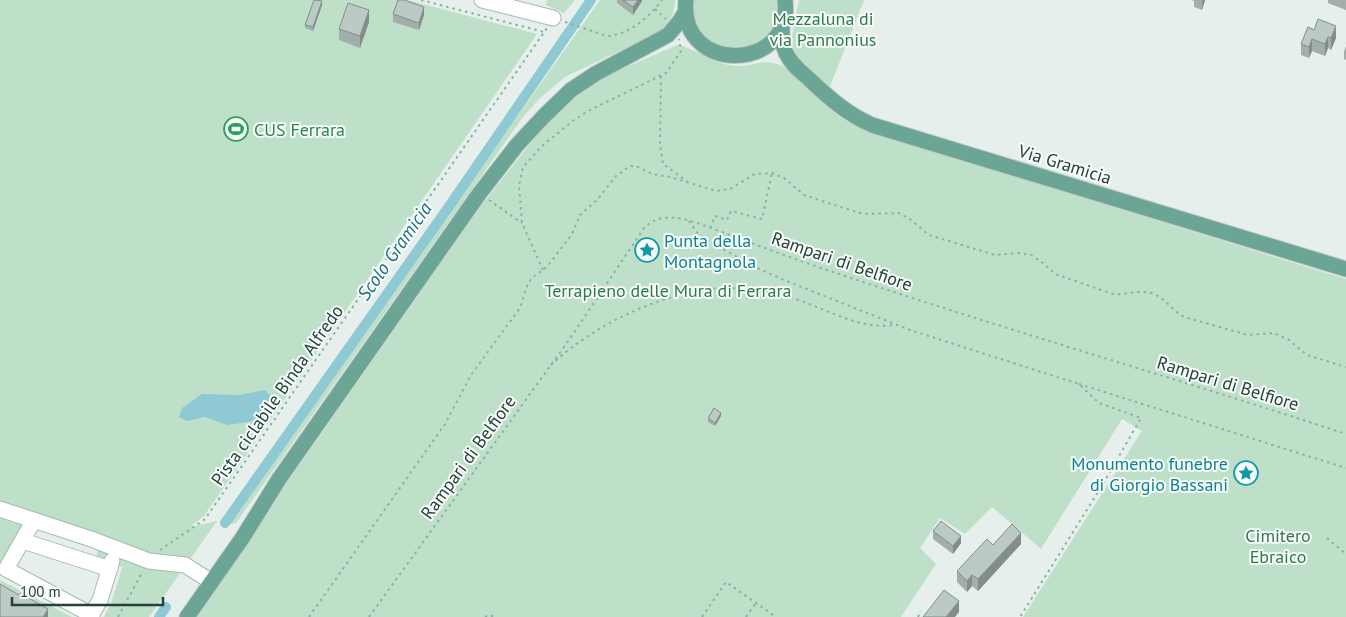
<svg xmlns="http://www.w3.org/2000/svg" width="1346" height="617" viewBox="0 0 1346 617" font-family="'PT Sans',sans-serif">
	<rect width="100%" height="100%" fill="#e6efeb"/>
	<path fill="#bfe0c8" d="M0,0H408L537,34L204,516L190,527L217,521L149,617H104L112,601L122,567L96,558L98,549L27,524L0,570Z
		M547,0H575L564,13L546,5Z
		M600,0H675C675,14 669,23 659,32L565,77L539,99L523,117L236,523L228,525Z
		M693,0H778C778,7 778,16 775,23C761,55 709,58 696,23C693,16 694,7 693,0Z
		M799,0H864L829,89L797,55L791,42Z
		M677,45C698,49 714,64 735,66C759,67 763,55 788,69C815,95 836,121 872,133L1346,279V617H1023L1142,431L1122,419L1041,549L992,507L965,534L940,518L920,548L936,564L901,617H193L481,206L537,135L556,114L590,86L613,73Z
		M0,580L72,617H0Z"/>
	<path fill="#8ec9d4" d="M265,390L273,398L271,411L255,421L227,425L205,417L187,421L179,417L182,408L202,394L239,395Z"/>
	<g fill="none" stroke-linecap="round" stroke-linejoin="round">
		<path stroke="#8ec9d4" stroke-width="10" d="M225,523L450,205L591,0
			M159,617L166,607"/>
		<g stroke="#a8b8b2" stroke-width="17">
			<path id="minor" d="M482,0L553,18
				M0,509L91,539L149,561L185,565L204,577
				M34,520L6,569L92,615
				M23,541L110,569
				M90,617L100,600L112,561"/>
		</g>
		<g stroke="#c2cac8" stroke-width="17">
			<path id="major" d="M686,0C678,75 794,73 785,0
				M782,26C782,36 782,44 786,53C791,64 800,71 809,79C829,98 847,114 872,125L1346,269
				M187,617L243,537L279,479L479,194L517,145L544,116L571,90L595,74L668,35L679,22L686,11"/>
		</g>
		<path stroke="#86b3a5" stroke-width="2" stroke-dasharray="2.5 4" stroke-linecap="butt" d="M421,0L544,32
			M655,9L666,19
			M565,22L607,36C629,35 649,17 662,0
			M661,76L660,144L663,164L687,181
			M489,200L522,223
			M689,221L698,234L708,241L759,269L784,280L910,330L1079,384L1099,403L1141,418L1103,484L1020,617
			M710,228L715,216L727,220L731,211L762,219L772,173
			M543,270L522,223L519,186L523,167L541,147L574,120L588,111L666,73L681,51L679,39
			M551,365C590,328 649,299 702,290C730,286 761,289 788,297C823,306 856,330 893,325
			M1079,384L1346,468
			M1327,538L1346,554
			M160,550L205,519L547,28
			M118,617L143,571
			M309,617L445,424L471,375L520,308L528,283L533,277L547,267L572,234L580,215L597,200L616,176L630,166H636L652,174L670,177L716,191L730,189L755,174L772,173L784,178L804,195L822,201L863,214L899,213L911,220L929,235L995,255L1018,253L1031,255L1043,263L1055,274L1113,294C1124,295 1134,291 1145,292C1162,293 1170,309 1184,317L1248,335L1274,333L1289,340L1307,355L1346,367
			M369,617L569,340L644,228C659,213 678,217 697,223C742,239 787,257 833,272C1003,329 1176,378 1346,434
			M485,617L488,615L496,617
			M702,617L726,582L776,617
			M746,617L756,603
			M918,617L921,611"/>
		<use href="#minor" stroke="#fff" stroke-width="15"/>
		<use href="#major" stroke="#6aa596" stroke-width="15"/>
	</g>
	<path fill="#a1aea9" d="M617,0H642V1L633,15L617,3Z
		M1191,0H1205L1202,10L1194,7V1Z
		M1328,0H1346V10L1328,3Z
		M322,5L313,31L305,28V25Z
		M393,14L424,15L419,30L393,22Z
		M369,22L360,48L339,40V29Z
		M1308,27L1336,38L1331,50L1328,48L1325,56L1312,51L1309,58L1301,55V44Z
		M1346,46V60L1344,59V51Z
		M721,416L715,426L708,422V418Z
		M933,531L961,543L953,554L933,539Z
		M1021,544L978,591L972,586L967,592L957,582V571L993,545Z"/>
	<path fill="#838d89" d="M638,0H642V1L633,15V7Z
		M1202,0H1205L1202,10Z
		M322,1V5L313,31V27Z
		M424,7V15L419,30V23Z
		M369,10V22L360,48V36Z
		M1336,26V38L1331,50V38Z
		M1328,37V48L1325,56V44Z
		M1312,39V51L1309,58V47Z
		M721,413V416L715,426V423Z
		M1021,533V544L978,591V579Z
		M961,536V543L953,554V546Z
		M972,575V586L967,592V581Z
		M959,601V612L955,617H946Z
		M48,609V617H43Z"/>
	<path fill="#bbcac4" stroke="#838d89" d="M314,0L322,1L313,27L305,25Z
		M398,0H404L424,7L419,23L393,14Z
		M623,0H638L633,7Z
		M348,3L369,10L360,36L339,29Z
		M1318,19L1336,26L1331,38L1328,37L1325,44L1312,39L1309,47L1301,44L1308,27L1314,30Z
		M714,408L721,413L715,423L708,418Z
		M941,521L961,536L953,546L933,531Z
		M1012,524L1021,533L978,579L972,575L967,581L957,571L987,539L993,545Z
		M0,584L19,595L20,593L48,609L43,617H0Z
		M944,590L959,601L946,617H923Z"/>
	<defs>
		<g id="stadium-ring" transform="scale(1.25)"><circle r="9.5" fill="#f7fbf9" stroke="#2e9e5b" stroke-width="1.5"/><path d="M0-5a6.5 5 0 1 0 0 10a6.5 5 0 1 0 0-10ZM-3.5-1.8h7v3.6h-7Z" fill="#2e9e5b"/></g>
		<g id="sight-ring" transform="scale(1.25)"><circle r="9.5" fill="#f7fbf9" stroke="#0f9aa8" stroke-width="1.5"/><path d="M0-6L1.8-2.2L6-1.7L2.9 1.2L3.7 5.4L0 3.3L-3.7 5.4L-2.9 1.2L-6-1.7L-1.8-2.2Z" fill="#0f9aa8"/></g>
	</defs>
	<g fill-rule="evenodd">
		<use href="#stadium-ring" x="236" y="129"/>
		<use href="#sight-ring" x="647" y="250"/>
		<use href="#sight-ring" x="1246" y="473"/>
	</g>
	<g text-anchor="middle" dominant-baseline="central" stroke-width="4" stroke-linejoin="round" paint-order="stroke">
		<g font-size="18" fill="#2d7a4b" stroke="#f7fbf9">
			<text x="823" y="18">Mezzaluna di<tspan x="823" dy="21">via Pannonius</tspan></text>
			<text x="668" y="290">Terrapieno delle Mura di Ferrara</text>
			<text x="1278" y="535">Cimitero<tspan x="1278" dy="21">Ebraico</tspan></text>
		</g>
		<g font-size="18" fill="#27864d" stroke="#f7fbf9" text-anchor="start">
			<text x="254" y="129">CUS Ferrara</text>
		</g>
		<g font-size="18" fill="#24423a" stroke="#f7fbf9">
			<text transform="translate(1065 164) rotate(17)">Via Gramicia</text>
			<text transform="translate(842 261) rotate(19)">Rampari di Belfiore</text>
			<text transform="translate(1228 383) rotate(17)">Rampari di Belfiore</text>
			<text transform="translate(277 395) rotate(-55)">Pista ciclabile Binda Alfredo</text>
			<text transform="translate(468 457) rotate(-54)">Rampari di Belfiore</text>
		</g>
		<g font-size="18" fill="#0d838f" stroke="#f7fbf9" text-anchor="start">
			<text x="664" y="240">Punta della<tspan x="664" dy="21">Montagnola</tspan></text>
			<text x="1228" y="463" text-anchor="end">Monumento funebre<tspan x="1228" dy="21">di Giorgio Bassani</tspan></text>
		</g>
		<g font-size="19" font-style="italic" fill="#1c6f80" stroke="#f7fbf9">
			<text transform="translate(394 251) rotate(-55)">Scolo Gramicia</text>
		</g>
	</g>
	<path d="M12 597v8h151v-8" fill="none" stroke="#24423a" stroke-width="2.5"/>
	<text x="20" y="597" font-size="15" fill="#24423a" stroke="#f7fbf9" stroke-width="4" paint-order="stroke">100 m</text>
</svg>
